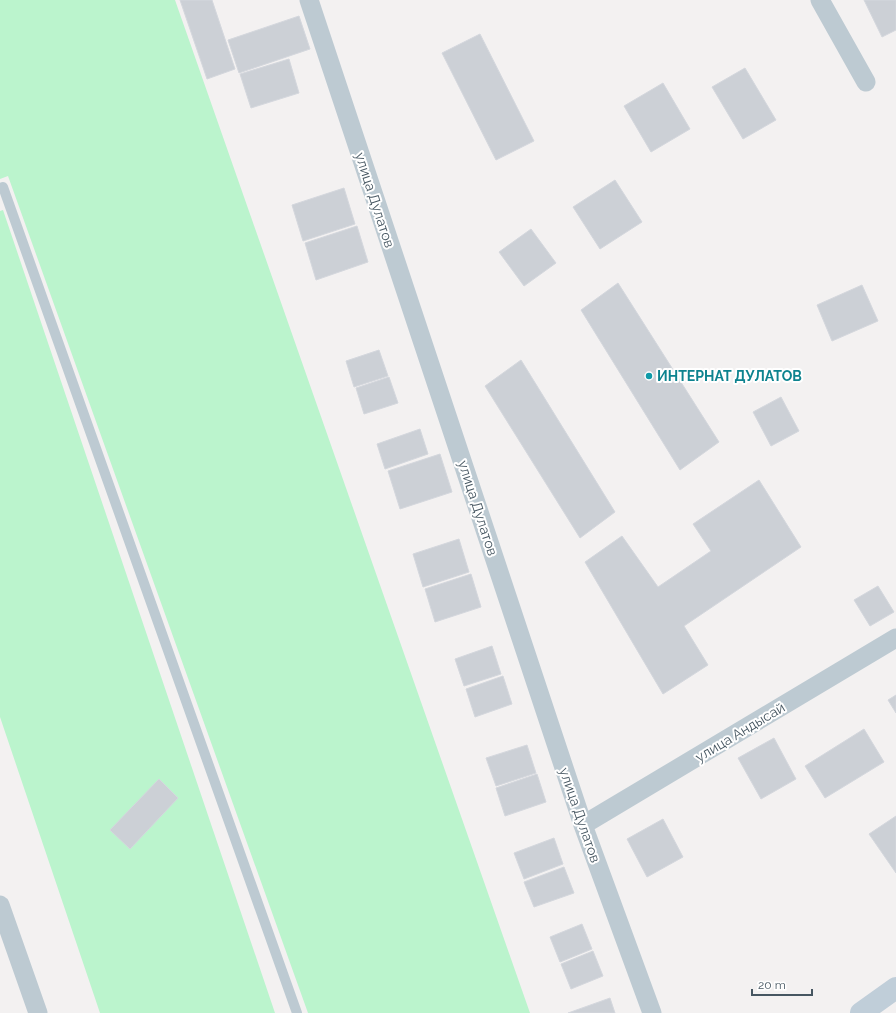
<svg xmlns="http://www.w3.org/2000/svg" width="896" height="1013" viewBox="0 0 896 1013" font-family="Raleway,sans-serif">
	<rect width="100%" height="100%" fill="#f3f1f1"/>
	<path fill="#bbf4cd" d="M0,0H175L530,1013H308L8,176L0,179Z
		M3,210L275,1013H100L0,717V211Z"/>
	<path fill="#ccd0d6" stroke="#d4d7dd" d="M180,0H212L235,69L207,79Z
		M864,0H896V30L882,37Z
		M299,16L310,49L239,73L228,40Z
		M480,34L534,141L496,160L442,53Z
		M289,59L299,93L251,108L240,74Z
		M745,68L776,120L743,139L712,87Z
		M663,83L690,129L651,152L624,106Z
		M615,180L642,222L600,249L573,207Z
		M344,188L355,224L303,241L292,205Z
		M357,226L368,262L316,280L305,243Z
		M531,229L556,263L524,286L499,252Z
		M618,283L719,442L680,470L581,310Z
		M862,285L878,321L832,341L817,305Z
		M379,350L388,376L354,387L346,361Z
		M521,360L615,512L580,538L485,386Z
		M389,377L398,403L364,414L356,388Z
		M781,397L799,431L771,446L753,412Z
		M420,429L428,454L385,469L377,444Z
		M440,454L452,492L400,509L388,471Z
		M759,480L801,547L684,626L708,665L663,694L585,562L622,536L658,587L711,551L693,524Z
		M459,539L469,572L423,587L413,554Z
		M471,574L481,607L435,622L425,589Z
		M878,586L894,612L870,626L854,600Z
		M492,646L501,674L464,686L455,659Z
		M503,676L512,704L475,717L466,689Z
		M896,695V713L888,700Z
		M864,729L884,762L825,798L805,766Z
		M774,738L796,779L761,799L738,758Z
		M527,745L536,773L496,786L486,758Z
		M537,774L546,802L505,816L496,788Z
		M159,779L178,798L130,849L110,830Z
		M896,816V873L869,834Z
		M663,819L683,857L647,877L627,839Z
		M554,838L563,864L524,879L514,853Z
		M564,867L574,893L534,907L524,882Z
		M582,924L592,949L560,962L550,937Z
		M593,951L603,976L571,989L561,964Z
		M610,998L615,1013H568Z"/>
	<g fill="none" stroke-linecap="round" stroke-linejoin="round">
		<path stroke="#bdcad2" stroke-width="10" d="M0,188L3,187L297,1013"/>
		<path stroke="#bdcad2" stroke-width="19" d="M309,0L583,825L652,1013
			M820,0L866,82
			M583,825L896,638
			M0,905L38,1013"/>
		<path stroke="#c0ced9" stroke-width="22" d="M861,1013L896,988"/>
	</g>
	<circle fill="#0f9aa8" stroke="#fff" stroke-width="1.5" cx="649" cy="376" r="4"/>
	<g text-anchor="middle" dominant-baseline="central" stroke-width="4" stroke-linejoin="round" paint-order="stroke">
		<g font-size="14" fill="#465661" stroke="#fff">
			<text transform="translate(375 200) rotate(72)">улица Дулатов</text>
			<text transform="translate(478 508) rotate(72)">улица Дулатов</text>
			<text transform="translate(740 732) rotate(-31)">улица Андысай</text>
			<text transform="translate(580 815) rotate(71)">улица Дулатов</text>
		</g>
		<g font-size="14" font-weight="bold" fill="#0d838f" stroke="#fff" text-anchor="start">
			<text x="657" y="376">ИНТЕРНАТ ДУЛАТОВ</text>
		</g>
	</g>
	<path d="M752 989v6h60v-6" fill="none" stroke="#465661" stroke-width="2"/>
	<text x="758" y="989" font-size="12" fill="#465661" stroke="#ffffff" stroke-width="3" paint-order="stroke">20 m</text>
</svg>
